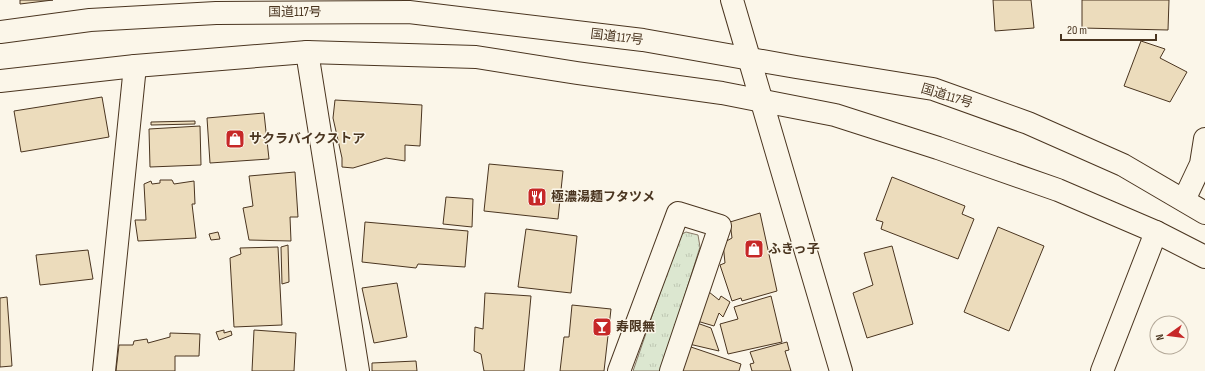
<svg xmlns="http://www.w3.org/2000/svg" width="1205" height="371" viewBox="0 0 1205 371" font-family="'Sofia Sans Condensed','Noto Sans JP',sans-serif">
	<defs>
		<pattern id="park-tufts" width="24" height="20" patternUnits="userSpaceOnUse"><rect width="24" height="20" fill="#dce7d0"/><path d="M3 7l-1-3M5 7V3M7 7l1-3M15 17l-1-3M17 17v-4M19 17l1-3" fill="none" stroke="#bec7b2"/></pattern>
	</defs>
	<rect width="100%" height="100%" fill="#fbf6e9"/>
	<path fill="url(#park-tufts)" stroke="#887966" d="M686,232L698,235L700,247L661,371H633L680,235Z"/>
	<path fill="#ecdcbc" stroke="#4a3520" d="M20,0H53L20,4Z
		M993,0H1031L1034,28L995,31Z
		M1082,0H1169L1168,30L1082,28Z
		M1141,41L1165,49L1160,58L1187,72L1170,102L1124,86Z
		M102,97L109,137L21,152L14,111Z
		M335,100L422,105L420,146L405,145V161L386,158L353,168L342,167V158L333,118Z
		M264,113L269,159L210,163L207,118Z
		M195,121V124L151,125V122Z
		M200,126L201,165L150,167L149,129Z
		M489,164L563,171L558,219L484,211Z
		M295,172L298,217H290L291,241L249,240L243,208L253,206L249,176Z
		M892,177L965,206L962,214L974,219L958,259L881,229L883,222L876,220Z
		M160,180H172L174,184L194,181L195,204H192L196,238L138,241L135,220H146L144,184L151,181L152,184L160,183Z
		M446,197L473,199L472,227L443,224Z
		M760,213L777,291L742,301L741,298L732,301L720,265L725,263L723,243L732,238L730,222Z
		M365,222L468,231L465,267L418,264L416,268L362,262Z
		M998,227L1044,246L1009,331L964,312Z
		M526,229L577,236L571,293L518,287Z
		M218,232L220,239L211,240L209,234Z
		M288,245L289,282L282,284L281,247Z
		M892,246L913,324L867,338L853,293L873,285L864,253Z
		M278,247L282,325L234,327L230,258L241,254L240,248Z
		M88,250L93,279L40,285L36,255Z
		M397,283L407,337L374,343L362,288Z
		M709,292L719,300L721,296L730,302L723,317L719,313L714,326L697,321Z
		M485,293L531,296L524,371H484L481,354L474,351L475,327L483,329Z
		M771,296L782,342L728,354L720,324L738,319L734,307Z
		M7,297L12,366L0,367V298Z
		M572,305L611,309L604,371H560L564,337H569Z
		M697,323L711,328L719,351L689,344Z
		M224,330V333L231,331L232,335L219,340L216,332Z
		M254,330L296,333L294,371H252Z
		M170,333L200,334L199,356H175V371H116L119,345H133L134,341L147,339L148,343L170,337Z
		M787,342L789,350L785,351L791,371H752L750,364L754,363L750,352Z
		M688,346L741,364L739,371H680Z
		M416,361L417,371H372V363Z"/>
	<g fill="none" stroke-linecap="round" stroke-linejoin="round">
		<g stroke="#4a3520" stroke-width="24">
			<path id="minor" d="M732,0L841,371
				M307,52L358,371
				M1184,200L1201,164L1205,139
				M104,371L135,66
				M619,371L678,213L720,226L671,371
				M1102,371L1156,232"/>
		</g>
		<g stroke="#4a3520" stroke-width="24">
			<path id="highway" d="M0,32L90,20L216,13L409,12L643,40L796,67L933,89L1028,123L1123,165L1205,213
				M0,81L135,66L307,52L476,57L577,73L722,93L835,115L938,148L1058,190L1156,232L1205,257"/>
		</g>
		<use href="#minor" stroke="#fbf6e9" stroke-width="22"/>
		<use href="#highway" stroke="#fbf6e9" stroke-width="22"/>
	</g>
	<defs>
		<g id="shop-square" transform="scale(1)"><rect x="-9" y="-9" width="18" height="18" rx="4" fill="#c62828" stroke="#fbf6e9"/><path d="M-5-2.5h2.3a2.7 3.5 0 0 1 5.4 0H5L5.5 6h-11ZM-1.5-2.5h3a1.5 2.3 0 0 0-3 0Z" fill="#fff"/></g>
		<g id="restaurant-square" transform="scale(1)"><rect x="-9" y="-9" width="18" height="18" rx="4" fill="#c62828" stroke="#fbf6e9"/><path d="M-5-6h1v4h1v-4h1v4h1v-4h1v5L-1.5 .5V6h-2V.5L-5-1ZM5-6V6H3V1.5H1.5Q1.5-4 5-6Z" fill="#fff"/></g>
		<g id="bar-square" transform="scale(1)"><rect x="-9" y="-9" width="18" height="18" rx="4" fill="#c62828" stroke="#fbf6e9"/><path d="M-6-5H6L.8 .8V4.5H3.5V6h-7V4.5H-.8V.8Z" fill="#fff"/></g>
	</defs>
	<g fill-rule="evenodd">
		<use href="#shop-square" x="235" y="139"/>
		<use href="#restaurant-square" x="537" y="197"/>
		<use href="#shop-square" x="754" y="249"/>
		<use href="#bar-square" x="602" y="327"/>
	</g>
	<g text-anchor="middle" dominant-baseline="central" stroke-width="3" stroke-linejoin="round" paint-order="stroke">
		<g font-size="13" fill="#4a3520" stroke="#fbf6e9">
			<text x="295" y="12">国道117号</text>
			<text transform="translate(617 37) rotate(7)">国道117号</text>
			<text transform="translate(947 96) rotate(17)">国道117号</text>
		</g>
		<g font-size="13" font-weight="bold" fill="#4a3520" stroke="#fbf6e9" text-anchor="start">
			<text x="249" y="139">サクラバイクストア</text>
			<text x="551" y="197">極濃湯麺フタツメ</text>
			<text x="768" y="249">ふきっ子</text>
			<text x="616" y="327">寿限無</text>
		</g>
	</g>
	<g transform="translate(1169 335) rotate(256)"><circle r="19" fill="#fbf6e9" stroke="#b4a999"/>
	<path d="M0-3L7 15L0 10L-7 15Z" fill="#c62828"/>
	<text y="-6" font-size="11" font-weight="bold" text-anchor="middle" fill="#4a3520">N</text>
	</g>
	<path d="M1061 34v6h95v-6" fill="none" stroke="#4a3520" stroke-width="2"/>
	<text x="1067" y="34" font-size="12" fill="#4a3520" stroke="#fbf6e9" stroke-width="3" paint-order="stroke">20 m</text>
</svg>
